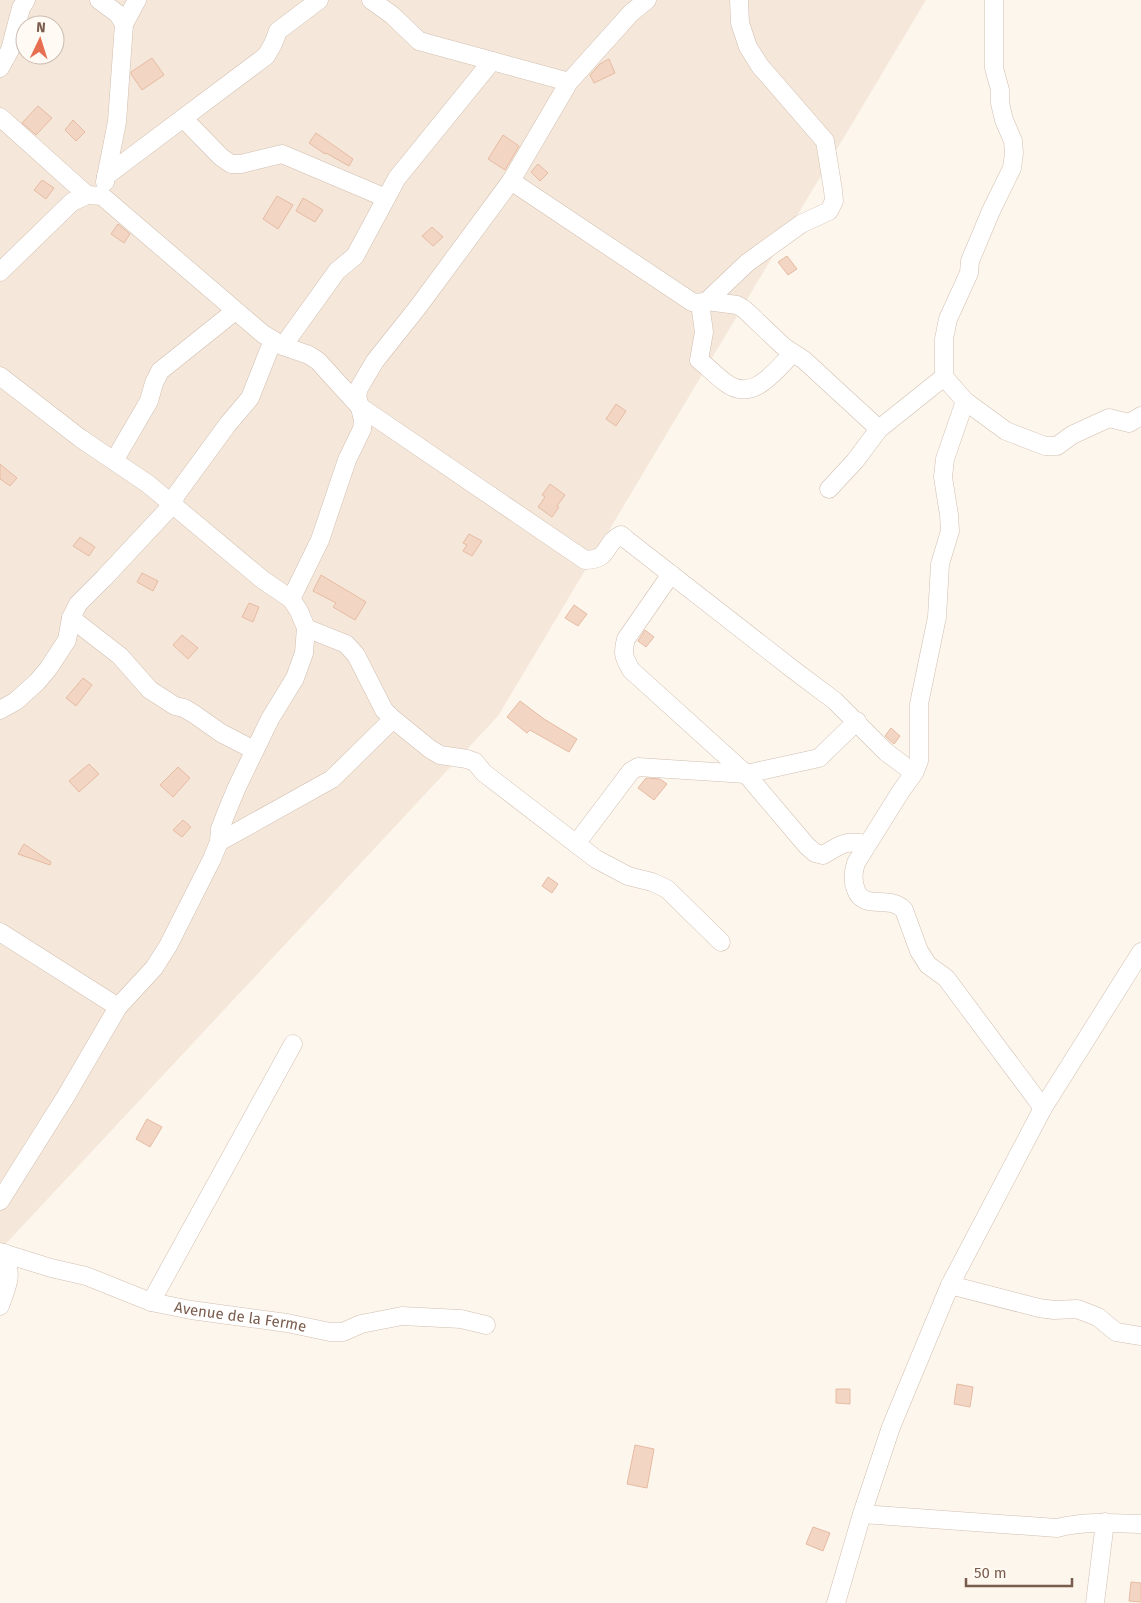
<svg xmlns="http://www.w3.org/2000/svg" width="1141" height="1603" viewBox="0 0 1141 1603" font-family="'Fira Sans',sans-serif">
	<rect width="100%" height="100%" fill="#fdf6ec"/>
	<path fill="#f5e8da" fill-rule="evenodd" d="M0,0H926L498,716L0,1250ZM25,25H55V55H25Z"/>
	<path fill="#f3d5c3" stroke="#e6bba3" d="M152,58L164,75L142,90L131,74V72Z
		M609,59L615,73L594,83L590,75L600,64Z
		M38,106L52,118L36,135L22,123Z
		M73,120L85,132L76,141L65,130Z
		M316,133L353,159L349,166L326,153L325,154L309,143Z
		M503,135L519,146L505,170L488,159Z
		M538,164L548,173L540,181L531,172Z
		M42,180L54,188L46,199L34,190Z
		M277,196L293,205L278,229L263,219Z
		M303,198L323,210L315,222L296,211Z
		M118,224L130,234L124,243L111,234Z
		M432,227L443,237L433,246L422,236Z
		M787,256L797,269L788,275L778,262Z
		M616,404L626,411L616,426L606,419Z
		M0,464L17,478L10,486L0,479Z
		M550,484L565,495L557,506L559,507L552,517L538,507L545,497L542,495Z
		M469,534L482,541L472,556L463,551L467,545L463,543Z
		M80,537L95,547L89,556L73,546Z
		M142,573L158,581L153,591L137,582Z
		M321,575L366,602L355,620L333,607L336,603L313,591Z
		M249,603L259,607L253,622L242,617Z
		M574,605L587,614L578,626L565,618Z
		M645,630L654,637L646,647L638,641Z
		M182,635L198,648L188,659L173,645Z
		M83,678L92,685L76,706L66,698Z
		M520,701L544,719L577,739L569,752L530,730L527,733L507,717Z
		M891,728L900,736L894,744L885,736Z
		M89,764L99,774L79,792L69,781Z
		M178,767L190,778L173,797L160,785Z
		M646,778L660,779L667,784L654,800L638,788Z
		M183,820L191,827L182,837L173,830Z
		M24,844L51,862L50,865L18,854Z
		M548,877L558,884L552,893L542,886Z
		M147,1119L162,1127L150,1147L136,1139Z
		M957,1384L973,1387L970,1407L954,1404Z
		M836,1389H850V1404L836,1403Z
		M635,1445L654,1449L647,1488L627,1484Z
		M813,1527L830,1533L823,1551L806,1544Z
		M1131,1582L1141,1583V1602L1129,1601Z"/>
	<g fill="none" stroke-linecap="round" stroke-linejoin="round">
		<g stroke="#d1beb0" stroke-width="19">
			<g id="minor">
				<path d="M99,0L118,14L124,24L117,122L105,182"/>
				<path d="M371,0L392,15L419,41L569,82"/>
				<path d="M994,0V68L1000,90V103L1004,120L1013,141L1014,153L1012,168L991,211L970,261L969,273L948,319L944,339V377L965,401L945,459L943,477L949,515L950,531L940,564L937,617L919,704V761L914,773L901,791L856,863C853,872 852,880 856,890C864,911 889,894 904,910L919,951L928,965L946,978L1043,1108"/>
				<path d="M124,24L137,0"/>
				<path d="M0,68L10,50L21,8L26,0"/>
				<path d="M0,117L87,195"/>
				<path d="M183,118L221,157L231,164H241L282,154L386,198"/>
				<path d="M106,176L266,56L273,44L278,31L319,0"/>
				<path d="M511,181L692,302L700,303L707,301L747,263L801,224L829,211L834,201L833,190L825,141L760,66L748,47L740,23L739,0"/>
				<path d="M0,272L72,202L87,195L102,196L263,334L283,346L309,355L318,361L359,406L585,560C611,560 603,543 621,535L627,540L795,671L835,701L886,752L914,773"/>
				<path d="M707,301L737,305L744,309L784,347L804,360L879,429"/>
				<path d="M700,303L704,332L699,360C708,367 716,376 726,383C753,403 775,371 793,353"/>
				<path d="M283,346L337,271L355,256L397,178L492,61"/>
				<path d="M0,376L80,438L148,484L263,580L291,599"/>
				<path d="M965,401L1006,431L1045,446H1057L1072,435L1109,418L1129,423L1141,416"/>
				<path d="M114,461L149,401L154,383L160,371L235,311"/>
				<path d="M829,489L855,461L879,429L944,377"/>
				<path d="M671,574L626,639C622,654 624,657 631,670L746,774L807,846L815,853L823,855C842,844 845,840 867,844"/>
				<path d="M71,618L120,656L150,690L175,706L184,708L194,714L221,733L254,750"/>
				<path d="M306,628L346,644L356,655L384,710L393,719L430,749L440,755L467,759L475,762L484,773L596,859L628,876L652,882L667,889L721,942"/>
				<path d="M0,710L16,701L37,682L48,669L67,640L71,618L78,604L104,578L173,504L176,495L228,424L250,398L273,340"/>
				<path d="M219,842L332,779L393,719"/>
				<path d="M576,844L631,771L638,767L746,774L819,758L857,721"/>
				<path d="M0,932L118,1007"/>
				<path d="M0,1201L66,1096L118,1007L154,968L168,946L212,859L219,842L220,829L227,811L237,787L270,719L295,678L304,653L306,628L299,611L291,599L320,540L347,460L362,429L363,420L357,395L359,388L375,361L418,307L511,181L569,82L631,13L647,0"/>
				<path id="s1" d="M0,1252L51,1268L86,1276L151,1302L191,1310L287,1323L330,1332H343L361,1324L402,1316L461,1319L486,1325"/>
				<path d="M950,1285L1039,1308L1054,1310L1077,1309L1098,1317L1116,1332L1141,1336"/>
				<path d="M151,1302L293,1044"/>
				<path d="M0,1306C8,1283 13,1277 4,1253"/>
				<path d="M862,1514L1057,1528C1085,1521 1113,1523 1141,1524"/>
				<path d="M836,1603L862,1514L891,1427L950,1285L1043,1108L1141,952"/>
				<path d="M1095,1603L1105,1522"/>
			</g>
		</g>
		<use href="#minor" stroke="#fff" stroke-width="18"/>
	</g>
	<g text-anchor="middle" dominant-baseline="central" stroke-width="4.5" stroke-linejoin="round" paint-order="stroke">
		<g font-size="15" fill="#7a5c4d" stroke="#fffaf3">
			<text stroke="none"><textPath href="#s1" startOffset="250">Avenue de la Ferme</textPath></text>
		</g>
	</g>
	<g transform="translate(40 40) rotate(4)"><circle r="24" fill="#fffaf3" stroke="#cabbb1"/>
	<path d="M0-4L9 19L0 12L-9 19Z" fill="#e76f51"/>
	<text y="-8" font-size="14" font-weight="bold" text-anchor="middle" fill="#7a5c4d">N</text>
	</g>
	<path d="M966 1578v8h106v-8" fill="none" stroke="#7a5c4d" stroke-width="2.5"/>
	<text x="974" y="1578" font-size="15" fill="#7a5c4d" stroke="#fffaf3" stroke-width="4" paint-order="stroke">50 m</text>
</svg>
